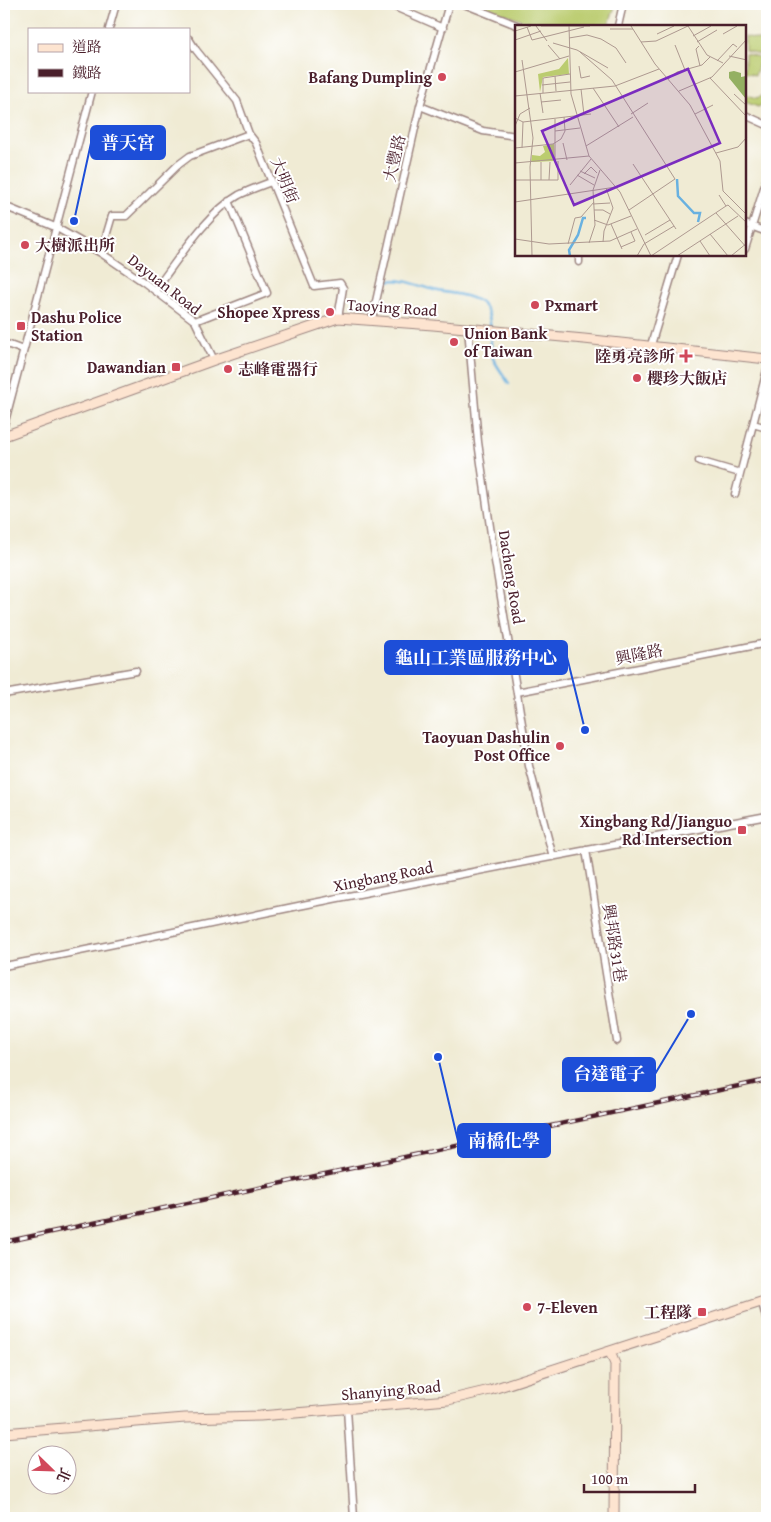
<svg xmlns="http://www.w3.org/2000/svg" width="771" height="1522" viewBox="0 0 771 1522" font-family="'Gentium Book Plus','Noto Serif TC',serif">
	<rect width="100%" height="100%" fill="#fff"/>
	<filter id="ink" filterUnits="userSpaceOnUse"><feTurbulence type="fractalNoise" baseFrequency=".02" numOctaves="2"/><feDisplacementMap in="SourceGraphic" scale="10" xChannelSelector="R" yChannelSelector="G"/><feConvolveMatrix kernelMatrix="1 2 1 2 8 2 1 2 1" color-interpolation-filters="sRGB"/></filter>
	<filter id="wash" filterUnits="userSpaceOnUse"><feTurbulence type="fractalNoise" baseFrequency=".0096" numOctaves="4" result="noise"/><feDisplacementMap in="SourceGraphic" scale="20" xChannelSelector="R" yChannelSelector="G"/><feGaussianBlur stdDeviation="1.12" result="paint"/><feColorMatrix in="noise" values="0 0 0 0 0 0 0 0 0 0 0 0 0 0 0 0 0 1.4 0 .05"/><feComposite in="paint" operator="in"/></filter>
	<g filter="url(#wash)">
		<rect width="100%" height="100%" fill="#f0ebd4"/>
		<path fill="#bbcc6f" stroke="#82764d" d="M476,4H616L608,26H541Z
			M745,36L767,42V57L745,50Z
			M745,53L761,58L755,75L745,72Z
			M745,94L756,98L767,94V102L758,107L745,102Z"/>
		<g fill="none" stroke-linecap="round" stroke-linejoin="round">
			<path stroke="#69b1e0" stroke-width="2.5" d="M386,281C403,278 417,285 434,290C448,294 465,293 478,301C497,311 487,340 493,358C497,367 504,375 509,384"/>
		</g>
	</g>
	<g filter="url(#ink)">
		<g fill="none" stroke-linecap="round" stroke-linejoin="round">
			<g stroke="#9d8580" stroke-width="9">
				<path id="street" d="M388,4L443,28
					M464,4L519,26
					M618,26L623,4
					M109,29L116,4
					M189,39L196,50L237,101L249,134L256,143L314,286L340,283L343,288L338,318
					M420,106L483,131L516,136
					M745,115L767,125
					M4,206L55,227L101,253L145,283L195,321L214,360
					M745,224L767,232
					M745,249L767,178
					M101,253L112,216H126L178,165L190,156L249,134
					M579,255V262
					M155,290C177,261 207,213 239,195C249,190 260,186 271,182
					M372,319L420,106L449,4
					M195,321L267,293L229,201
					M468,328L478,442L494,555L529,766L553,857
					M4,343L23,350
					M651,345L678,255
					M753,424L767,428
					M4,425L92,91
					M699,461L740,473
					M735,494L767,370
					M517,692L767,643
					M4,694L136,671
					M586,850L617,1041
					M4,966C114,945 223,921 333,899C478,871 622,843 767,816
					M762,1302L767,1322
					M347,1409L354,1518"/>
			</g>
			<g stroke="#9d8580" stroke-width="11">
				<path id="secondary" d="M4,436L214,360L338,318L433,325L584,339L767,359
					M610,1352L615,1364L614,1518
					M4,1433L185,1418L260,1416L448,1400L490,1390L767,1300"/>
			</g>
			<use href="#street" stroke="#fff" stroke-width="6"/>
			<use href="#secondary" stroke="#fde4d0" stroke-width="9"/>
			<g stroke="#4a1f2b" stroke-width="4.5">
				<path id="rail" d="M4,1242L767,1080"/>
			</g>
			<use href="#rail" stroke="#fff" stroke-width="2.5" stroke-dasharray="8" stroke-linecap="butt"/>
		</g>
	</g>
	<g fill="#d1495b" stroke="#fff" stroke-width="2">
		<circle cx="442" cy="77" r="5"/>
		<circle cx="25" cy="245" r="5"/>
		<circle cx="535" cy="305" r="5"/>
		<circle cx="330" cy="312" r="5"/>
		<rect x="16" y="321" width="10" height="10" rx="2.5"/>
		<circle cx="454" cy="342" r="5"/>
		<path d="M683.5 348.5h5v5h5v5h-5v5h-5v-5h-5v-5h5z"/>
		<rect x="171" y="362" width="10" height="10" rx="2.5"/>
		<circle cx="228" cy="369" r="5"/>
		<circle cx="637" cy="378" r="5"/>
		<circle cx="560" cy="746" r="5"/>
		<rect x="737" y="825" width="10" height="10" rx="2.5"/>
		<circle cx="527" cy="1307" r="5"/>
		<rect x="697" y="1307" width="10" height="10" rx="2.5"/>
	</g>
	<g text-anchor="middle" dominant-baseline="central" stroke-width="4" stroke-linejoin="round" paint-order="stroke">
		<g font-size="16" font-weight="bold" fill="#4a1f2b" stroke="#fff" text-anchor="end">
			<text x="432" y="77">Bafang Dumpling</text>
			<text x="35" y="245" text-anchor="start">大樹派出所</text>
			<text x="545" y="305" text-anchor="start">Pxmart</text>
			<text x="320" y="312">Shopee Xpress</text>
			<text x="31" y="317" text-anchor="start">Dashu Police<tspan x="31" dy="18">Station</tspan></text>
			<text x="464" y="333" text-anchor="start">Union Bank<tspan x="464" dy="18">of Taiwan</tspan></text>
			<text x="675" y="356">陸勇亮診所</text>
			<text x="166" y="367">Dawandian</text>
			<text x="238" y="369" text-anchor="start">志峰電器行</text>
			<text x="647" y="378" text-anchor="start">櫻珍大飯店</text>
			<text x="550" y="737">Taoyuan Dashulin<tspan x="550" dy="18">Post Office</tspan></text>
			<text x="732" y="821">Xingbang Rd/Jianguo<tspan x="732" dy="18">Rd Intersection</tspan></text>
			<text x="537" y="1307" text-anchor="start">7-Eleven</text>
			<text x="692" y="1312">工程隊</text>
		</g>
		<g font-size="16" fill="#4a1f2b" stroke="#fff">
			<text transform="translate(394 158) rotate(-77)">大豐路</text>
			<text transform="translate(285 180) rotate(68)">大明街</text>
			<text transform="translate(165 284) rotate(38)">Dayuan Road</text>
			<text transform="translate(392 307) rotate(4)">Taoying Road</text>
			<text transform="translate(512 577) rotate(81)">Dacheng Road</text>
			<text transform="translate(639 654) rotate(-11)">興隆路</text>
			<text transform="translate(383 876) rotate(-11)">Xingbang Road</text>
			<text transform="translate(615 943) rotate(81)">興邦路31巷</text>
			<text transform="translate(391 1390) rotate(-5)">Shanying Road</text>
		</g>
	</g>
	<g transform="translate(515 25)">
		<rect width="231" height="231" fill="#f0ebd4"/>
		<path d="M53,33L54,49L28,52L25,67L23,49L44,44ZM39,119L40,136L16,137L17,130L25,131L30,127L28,121Z" fill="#bbcc6f"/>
		<path d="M219,46L226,48V52L231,51V74L214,53V47Z" fill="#94b062"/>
		<path fill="none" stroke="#69b1e0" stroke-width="2.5" d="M162,154L163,171L179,188H185L183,197M55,231L54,225L63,210L68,193H71"/>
		<path fill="none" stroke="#ae9990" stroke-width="1" d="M21,1L32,16M26,1H75M54,1L56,69L74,131L105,167L136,231M116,1L140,39L175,80L205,136L208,166L232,190M173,1L192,30L208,38M12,2L17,15L69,2M95,4H118M0,6L16,1M142,9L159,1M208,9L222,1M178,11L196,1M54,13L72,10L86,14L101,23L111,38M0,15L26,6M126,17L141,16L173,1M182,17L202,5M38,18L62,25L93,43M33,20L45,34M160,20L170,45M184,21L181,24L185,41M65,27L97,55L160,154L114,185M214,31L232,35M7,35L18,113L15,142L17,231M202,36L218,19L222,22M64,41L66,53L75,51M0,47L54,31M40,51L41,66M195,53L232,92M153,54L162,47L187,40L195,32M27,60L55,57M78,63L104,102M66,64L69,90M164,66L197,52L232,14M25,68L28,88M28,68V53L55,49M219,69L232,81M0,71L100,61L144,44M26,77L46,75M116,89L133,78M180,89L198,80M0,93L8,97L76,89M40,94V136M0,101L5,89L15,83M40,106L65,103M48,118L52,135M71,121L118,92M0,123L38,119L46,114L50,106L49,92M7,123L8,97M201,128L223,122L232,112M0,138L74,131M118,139L161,204M65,146L80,153M69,149L76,142L82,148M62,150L79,160M0,155H43V136M26,155V137M34,155L35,137M55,160L76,134M204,170L211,181L213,180L232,198M0,177L101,162M78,179L95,178M79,185H88L95,189M201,188L232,223M79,195L93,200L116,191M96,199L107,224M195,209L213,231M130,210L155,195M0,214L34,219L95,216L122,204M185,216L195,231M88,217L89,206L98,183L91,163M74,218L80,200L78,165L85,145M53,219L60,193L66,192L79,177M106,222L120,216L116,207M122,231L129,219L159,201M136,231L211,181M162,231L223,191M216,231L232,218"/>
		<path fill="#7b2cbf" fill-opacity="0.15" stroke="#7b2cbf" stroke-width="2.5" d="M173,44L205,118L59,180L27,106Z"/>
		<rect width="231" height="231" fill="none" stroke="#4a1f2b" stroke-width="2.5"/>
	</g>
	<path fill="none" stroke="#1d4ed8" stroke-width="2" d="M74 221L91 143M585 730L567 657M691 1014L655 1074M438 1057L458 1141"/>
	<g fill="#1d4ed8" stroke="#fff" stroke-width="2">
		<circle cx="74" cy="221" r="5"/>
		<circle cx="585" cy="730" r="5"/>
		<circle cx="691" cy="1014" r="5"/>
		<circle cx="438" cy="1057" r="5"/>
	</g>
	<g fill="#1d4ed8" stroke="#1d4ed8" stroke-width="2">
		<rect x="91" y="126" width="74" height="33" rx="5"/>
		<rect x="385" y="641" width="182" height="33" rx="5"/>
		<rect x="563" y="1058" width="92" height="33" rx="5"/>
		<rect x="458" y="1124" width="92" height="33" rx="5"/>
	</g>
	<g font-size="18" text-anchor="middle" font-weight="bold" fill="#fff">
		<text x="128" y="149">普天宮</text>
		<text x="476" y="664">龜山工業區服務中心</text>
		<text x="609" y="1080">台達電子</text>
		<text x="504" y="1147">南橋化學</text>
	</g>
	<rect width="771" height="1522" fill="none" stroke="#fff" stroke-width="20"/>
	<rect x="28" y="28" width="162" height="65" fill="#ffffff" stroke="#b7a5aa"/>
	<rect x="38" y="44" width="25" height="8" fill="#fde4d0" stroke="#b7a5aa"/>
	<text x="72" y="52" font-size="15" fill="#4a1f2b">道路</text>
	<rect x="38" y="69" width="25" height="8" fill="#4a1f2b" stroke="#b7a5aa"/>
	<text x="72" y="78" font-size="15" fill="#4a1f2b">鐵路</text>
	<g transform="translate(52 1470) rotate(113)"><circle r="24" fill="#ffffff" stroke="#b7a5aa"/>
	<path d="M0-4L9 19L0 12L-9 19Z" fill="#d1495b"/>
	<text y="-8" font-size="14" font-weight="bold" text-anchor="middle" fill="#4a1f2b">北</text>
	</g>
	<path d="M584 1484v8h111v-8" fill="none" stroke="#4a1f2b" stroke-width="2.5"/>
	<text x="591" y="1484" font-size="15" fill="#4a1f2b" stroke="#ffffff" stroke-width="4" paint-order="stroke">100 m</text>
</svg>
